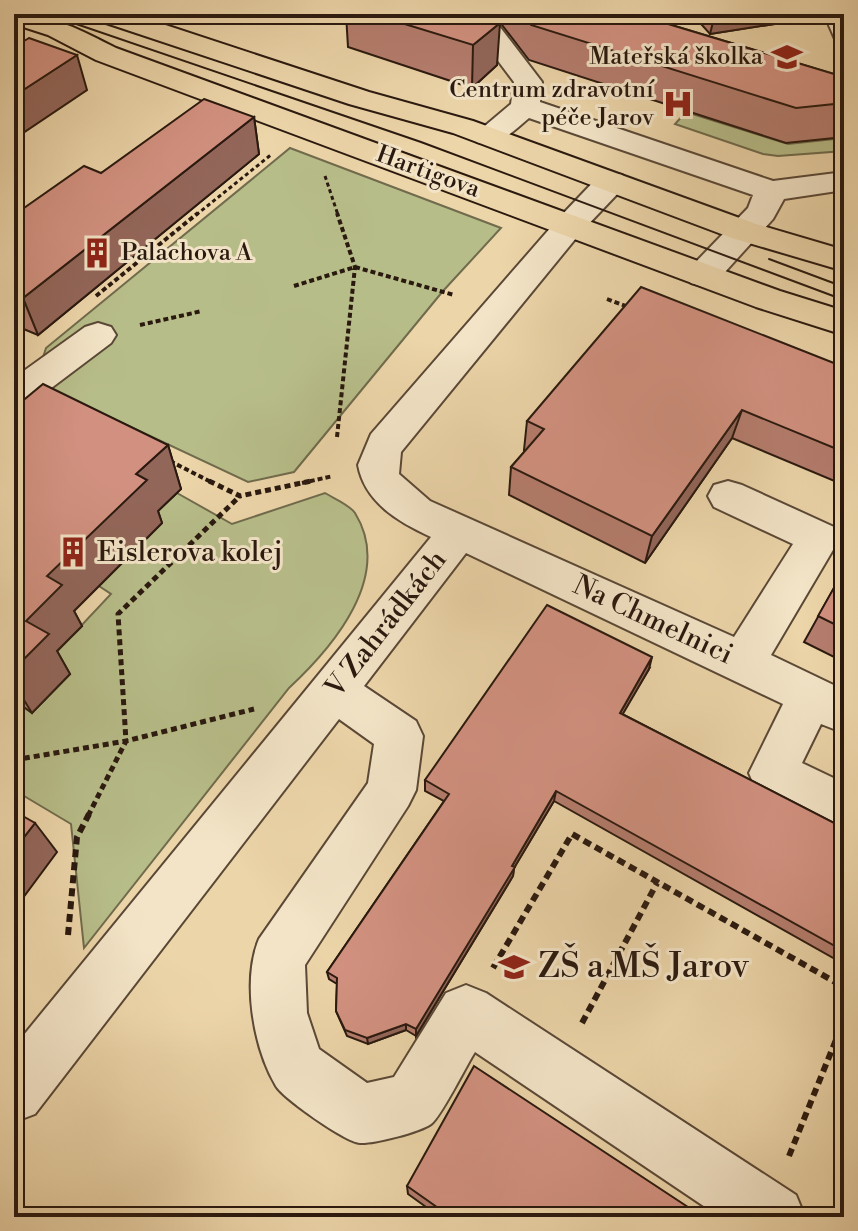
<svg xmlns="http://www.w3.org/2000/svg" width="858" height="1231" viewBox="0 0 858 1231" font-family="'Libre Bodoni',serif">
	<rect width="100%" height="100%" fill="#ecd5a9"/>
	<filter id="stains"><feTurbulence type="fractalNoise" baseFrequency=".0025" numOctaves="4"/><feColorMatrix values="0 0 0 0 .2 0 0 0 0 .09 0 0 0 0 .02 0 0 0 .5 -.17"/></filter>
	<radialGradient id="worn" r=".72"><stop offset=".6" stop-color="#630" stop-opacity="0"/><stop offset="1" stop-color="#630" stop-opacity=".3"/></radialGradient>
	<path fill="#b7bd89" stroke="#706b4c" stroke-width="2" d="M686,112L788,144L844,138V151L778,156L763,154L675,124Z
		M290,148L501,228L443,291L294,472L248,482L35,382L46,348Z
		M177,493L232,524L325,493C333,498 350,505 355,513C394,576 333,647 289,688L84,948L71,824L14,790V712L21,705L32,713L48,661L111,594L99,586L161,524L151,517Z"/>
	<g fill="none" stroke-linecap="round" stroke-linejoin="round">
		<g stroke="#5a4836" stroke-width="4">
			<path id="minor" d="M463,14H490L542,82L540,102L773,181L844,172V190L784,199L773,219L715,283L703,286L691,283L686,275L691,267L748,208L753,195L529,118C513,131 499,148 477,142L473,136L511,104L514,82Z
				M824,14H844V41L835,39Z
				M611,173L622,175L627,182L622,189L581,232L401,452L399,474L430,501L734,637L793,544L714,507L708,496L714,485L728,481L742,485L834,527L840,538L771,655L844,690V733L821,724L802,763L844,783V831L756,789L749,773L783,704L466,553L364,686L416,721L423,736L416,790L408,806L305,965L307,1013L319,1049L367,1083L394,1077L446,993L466,985L486,993L796,1195L805,1217H720L475,1052C466,1066 441,1117 431,1124C420,1132 373,1144 360,1143C345,1142 283,1098 276,1086C253,1047 242,980 259,939L368,783L374,744L339,719L35,1114L14,1122V1047L431,537C399,522 365,503 358,465L371,434L559,218L600,175Z
				M98,323L111,327L116,335L111,343L38,398L27,411L14,415V378L85,327Z"/>
		</g>
		<g stroke="#2a190f" stroke-width="4">
			<path id="major" d="M14,14C52,14 82,31 116,48L780,291L844,311V335L756,307L96,60L48,35L14,24Z
				M93,14H132L369,92L473,121L756,224L844,250V271L732,238L453,133L349,104L97,20Z"/>
		</g>
		<path stroke="#2a190f" stroke-width="3" stroke-dasharray="4 3" stroke-linecap="butt" d="M325,176L338,215
			M196,215L272,154"/>
		<path stroke="#2a190f" stroke-width="4" stroke-dasharray="5 3" stroke-linecap="butt" d="M294,286L355,267L454,295
			M96,296L198,213
			M607,299L631,308
			M140,325L202,311
			M337,437L355,267L337,213
			M170,461L213,483
			M302,483L333,476"/>
		<path stroke="#2a190f" stroke-width="5" stroke-dasharray="6 4" stroke-linecap="butt" d="M209,481L240,496L311,481
			M14,760L126,741L254,709
			M88,816L126,741L118,614L240,496"/>
		<path stroke="#2a190f" stroke-width="6" stroke-dasharray="8 5" stroke-linecap="butt" d="M68,935L77,837L89,814
			M493,968L572,834L844,987
			M582,1023L657,883
			M789,1156L844,1020"/>
		<use href="#minor" fill="#f3e4c7" fill-rule="evenodd"/>
		<use href="#major" fill="#ecd5a9" fill-rule="evenodd"/>
		<path stroke="#2a190f" stroke-width="2" d="M47,14L421,142L844,300
			M769,259L844,287"/>
	</g>
	<path fill="#b57d6e" stroke="#2a190f" stroke-width="2" d="M243,14H272L263,20Z
		M346,14H493L497,65L472,88L348,47Z
		M499,14H635L844,77V137L786,143L529,60L499,21Z
		M692,14H826L824,21L813,18L710,34Z
		M254,117L259,154L38,335L14,325V215L101,173Z
		M844,367V485L732,438L645,563L509,495L511,467L526,450H524L527,421Z
		M14,408L168,445L181,489L158,511L162,523L74,611L82,626L57,651L70,674L32,713L21,705L14,712Z
		M844,570V662L804,642Z
		M649,669L622,714L844,828V964L554,801L514,868L513,876L416,1036L406,1030L368,1044L347,1036L336,1011L337,984L329,979L327,972L444,801L425,791V780Z
		M407,1186L703,1217H440L408,1194Z"/>
	<path fill="#93665a" stroke="#2a190f" stroke-width="2" d="M262,14H272L263,20Z
		M763,14H814L813,18L710,34L713,22Z
		M500,23L497,65L472,88L473,45Z
		M77,55L87,90L14,139V96Z
		M254,117L259,154L38,335L23,298Z
		M742,410L732,438L645,563L652,536Z
		M168,445L181,489L158,511L162,523L74,611L82,626L57,651L70,674L32,713L14,684V669L26,621L47,576L136,474Z
		M652,657L649,669L617,724L620,713Z
		M14,695L21,705L14,712Z
		M556,791L554,801L514,868L513,876L416,1036V1029Z
		M35,823L57,852L14,910V850Z
		M406,1024V1030L368,1044L367,1038Z"/>
	<path fill="#d29180" stroke="#2a190f" stroke-width="2" d="M372,14H493L500,23L473,45Z
		M522,14H635L844,77V103L796,108L531,25Z
		M706,14H763L713,22Z
		M29,38L77,55L14,96V47Z
		M204,99L254,117L23,298L14,294V215L84,166L101,173Z
		M641,287L844,367V452L742,410L652,536L511,467L544,429L527,421Z
		M43,384L168,445L136,474L147,480L47,576L62,585L26,621L49,634L14,669V408Z
		M844,570V629L818,616Z
		M547,605L652,657L620,713L844,828V951L556,791L512,866L515,867L416,1029L406,1024L367,1038L345,1030L336,1011L337,978L327,972L449,794L425,780Z
		M14,811L35,823L14,850Z
		M474,1066L703,1217H451L407,1186Z"/>
	<defs>
		<g id="school-bare" transform="scale(2.4)"><path d="M0-5L7-2L0 1L-7-2ZM-4 1L0 2.5L4 1V4Q0 6-4 4Z" fill="#8f2418" stroke="#f3e4c7" stroke-width="2.5" paint-order="stroke"/></g>
		<g id="hospital-bare" transform="scale(2.4)"><path d="M-5-5h3v3.5h4V-5h3V5h-3V1.5h-4V5h-3Z" fill="#8f2418" stroke="#f3e4c7" stroke-width="2.5" paint-order="stroke"/></g>
		<g id="building-bare" transform="scale(2.4)"><path d="M-4-6H4V6H1V3H-1V6H-4ZM-2.5-4.3h1.7v1.8h-1.7ZM.8-4.3h1.7v1.8H.8ZM-2.5-1h1.7V.8h-1.7ZM.8-1h1.7V.8H.8Z" fill="#8f2418" stroke="#f3e4c7" stroke-width="2.5" paint-order="stroke"/></g>
	</defs>
	<g fill-rule="evenodd">
		<use href="#school-bare" x="787" y="57"/>
		<use href="#hospital-bare" x="678" y="104"/>
		<use href="#building-bare" x="97" y="253"/>
		<use href="#building-bare" x="73" y="552"/>
		<use href="#school-bare" x="514" y="967"/>
	</g>
	<g text-anchor="middle" dominant-baseline="central" stroke-width="6" stroke-linejoin="round" paint-order="stroke">
		<g font-size="24" fill="#2a190f" stroke="#f3e4c7" text-anchor="end">
			<text x="763" y="57">Mateřská školka</text>
			<text x="654" y="90">Centrum zdravotní<tspan x="654" dy="28">péče Jarov</tspan></text>
			<text x="121" y="253" text-anchor="start">Palachova A</text>
		</g>
		<g font-size="24" fill="#2a190f" stroke="#f3e4c7">
			<text transform="translate(428 172) rotate(20)">Hartigova</text>
		</g>
		<g font-size="28" fill="#2a190f" stroke="#f3e4c7" text-anchor="start">
			<text x="97" y="552">Eislerova kolej</text>
		</g>
		<g font-size="28" fill="#2a190f" stroke="#f3e4c7">
			<text transform="translate(653 620) rotate(25)">Na Chmelnici</text>
			<text transform="translate(386 624) rotate(-52)">V Zahrádkách</text>
		</g>
		<g font-size="34" fill="#2a190f" stroke="#f3e4c7" text-anchor="start">
			<text x="538" y="967">ZŠ a MŠ Jarov</text>
		</g>
	</g>
	<rect width="858" height="1231" fill="none" stroke="#ecd5a9" stroke-width="48"/>
	<rect x="16" y="16" width="826" height="1199" fill="none" stroke="#2a190f" stroke-width="4"/>
	<rect x="24" y="24" width="810" height="1183" fill="none" stroke="#2a190f" stroke-width="2"/>
	<rect width="100%" height="100%" filter="url(#stains)"/>
	<rect width="100%" height="100%" fill="url(#worn)"/>
</svg>
